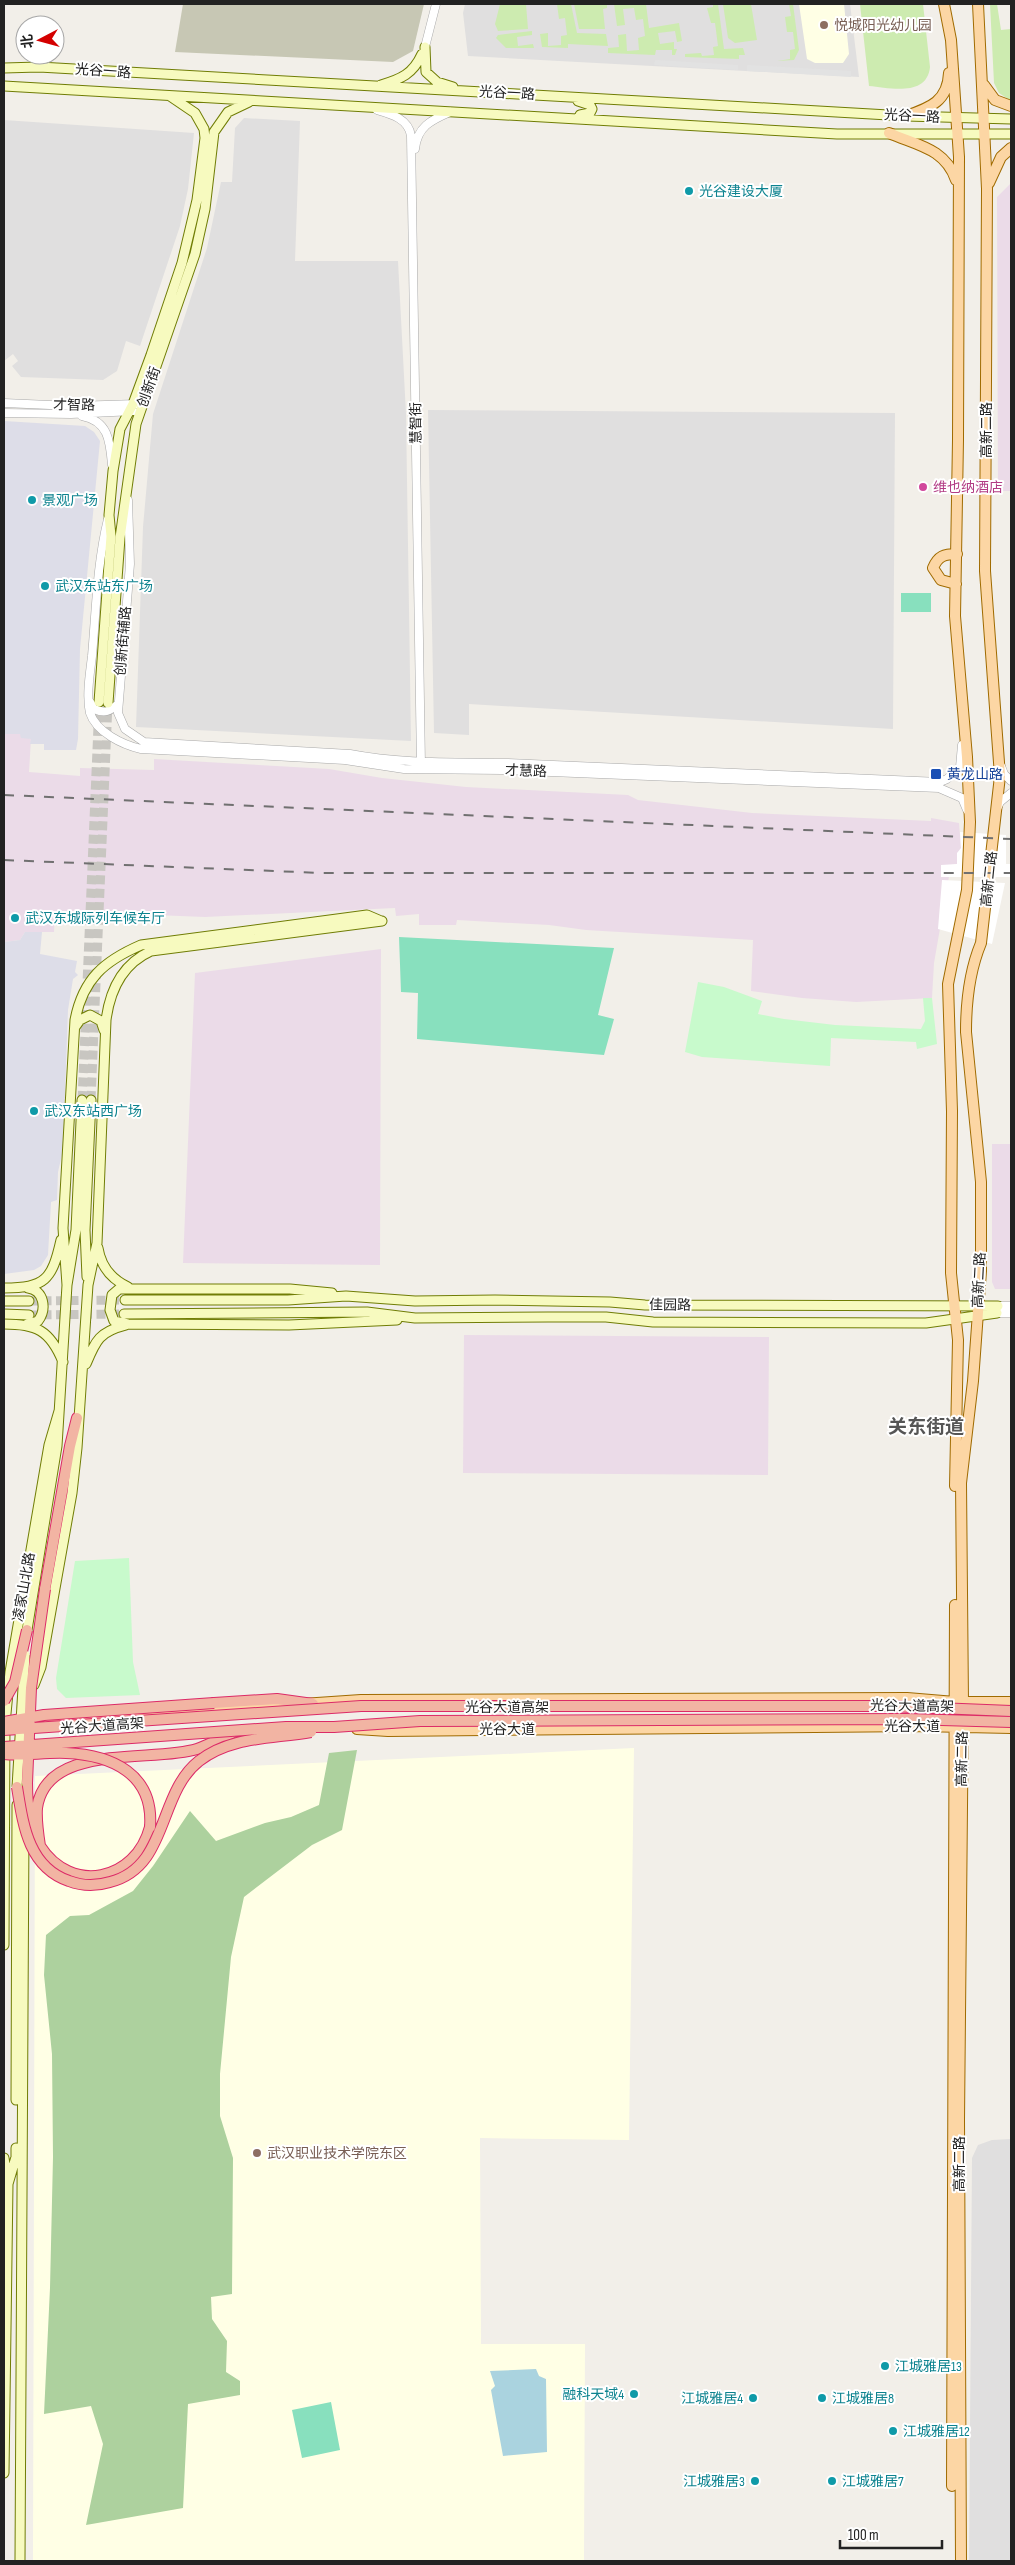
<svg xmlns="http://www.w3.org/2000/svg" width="1015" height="2565" viewBox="0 0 1015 2565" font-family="'Sofia Sans Condensed','Noto Sans SC',sans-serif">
	<rect width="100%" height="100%" fill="#f2efe9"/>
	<path fill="#e0dfdf" d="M465,4H850L859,77L468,56L463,13Z
		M244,118L300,121L295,261H398L406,414L411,741L136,727L143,527L153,414L207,248L221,182H232L235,128Z
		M4,120L194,133L188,189L180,226L140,346L126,341L117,371L103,380L21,377L12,366L18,361L13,354L4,361Z
		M428,410L895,413L893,729L469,704V735L434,733Z
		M1011,2139V2561H969L972,2158L978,2145L992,2140Z"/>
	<path fill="#ebdbe8" d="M1011,183V491H998L997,197Z
		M4,734H21L31,739L29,772L80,776V768L154,770V759L329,769L382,778L466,787L628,795L638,800L752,813L931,821V818L959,823L961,848L957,864L951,865L934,963L932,998L856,1002L802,998L751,991L753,940L586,930L549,925L457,920L456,925H419V914L396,916L395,908L205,917L55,911L54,932H25L20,940L4,942Z
		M381,949L380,1265L183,1263L195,973Z
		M992,1144H1011V1289H995L992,1282Z
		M464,1335L769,1337L768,1475L463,1473Z"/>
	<path fill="#ffffe5" d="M799,4H844L849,54L843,63H815L807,59Z
		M634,1748L629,2140L480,2138L481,2344H585L584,2561H33L35,1776Z"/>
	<path fill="#c7c7b4" d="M183,4H424L413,51L393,62L175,52Z"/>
	<path fill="#cdebb0" d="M500,4H526L528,29L498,31L495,24Z
		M557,4H571L577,33L606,34L608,46L568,44V48L542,47L540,34L548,33V46L561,45V36L567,35L565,18L559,19Z
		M574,4H607V8L603,9L605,29H579Z
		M614,4H646L649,28L679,23L682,41L677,42L675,31L658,33L660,44L674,42V49H677L675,55H672V50H656L655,55L608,53V48L619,47L618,35L626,34L627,51L639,50L638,38L645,36L643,19L636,20L634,8L623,9L625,25L617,26Z
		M713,4H718L724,49L743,48L745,55H739V59L685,57V54L701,53L702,56L714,55L713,47L718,46L715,23H711L707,8L713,7Z
		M723,4H751L757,40L735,43L728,38Z
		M789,4H793L799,50L794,60L777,61L790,59V50L795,49L793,32H787L785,17L791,16Z
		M860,4H923L930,67C927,97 890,88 869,86Z
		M990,4H997L1001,30L1011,29V101L999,93L994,83Z
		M532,31V35L517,37L518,46L533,44L534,48H506L496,38L498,35Z"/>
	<path fill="#add19e" d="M357,1750L342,1830L312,1845L244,1897L231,1957L220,2074V2116L233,2158L232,2294L211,2297L212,2319L227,2341L226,2372L240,2381V2395L188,2404L183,2508L86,2525L103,2444L91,2406L44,2414L50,2288L53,2157L52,2054L44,1975L46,1935L70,1916L89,1915L133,1891L153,1866L190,1811L216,1841L265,1823L291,1817L319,1805L329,1753Z"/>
	<path fill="#c8facc" d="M698,982L724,987L762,1001L758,1014L784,1019L835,1025L921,1029L925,1021L923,998H932L937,1044L917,1049L916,1042L831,1038L830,1066L702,1057L685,1052Z
		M129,1558L133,1662L140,1695L66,1698L57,1689L56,1678L75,1561Z"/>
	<path fill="#88e0be" d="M901,593H931V612H901Z
		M399,937L614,948L598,1015L614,1019L604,1055L417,1039L418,993L401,992Z
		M331,2402L340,2450L302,2458L292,2410Z"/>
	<path fill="#e2e2e2" d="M655,60L738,65V70L654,65Z
		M747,65L851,71V77L747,71Z"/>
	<path fill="#dddde8" d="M4,421L85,426L94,432L100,441L80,649L78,739L76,750H44V744H30L31,739L21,738L20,734H4Z
		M25,932H42L40,954L77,961L75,972L78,975L73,979L68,1010L63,1150L58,1172L57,1200L51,1202L48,1255L41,1266L34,1270L4,1274V942L20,940Z"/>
	<path fill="#aad3df" d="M536,2369L539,2376L546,2379L547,2452L503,2456L491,2390L495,2386L490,2371Z"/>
	<path fill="#fff" d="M960,832L1006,835V864H1011V877H941V865L957,864V853L961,848Z
		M942,880L1005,883L992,944L938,929Z"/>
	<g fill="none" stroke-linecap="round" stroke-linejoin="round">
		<path stroke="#c8c6c1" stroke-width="9" stroke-dasharray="9 4.5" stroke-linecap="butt" d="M82,1100L99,703
			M91,1100L108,703
			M29,1301L125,1300
			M29,1315L124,1314"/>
		<g stroke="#a9a9a9" stroke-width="9">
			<path id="tertiary" d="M425,47L436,4
				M377,110C391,114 409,119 411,136L421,766
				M415,149C417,127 431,120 450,112
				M4,403L73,406L137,404
				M4,413L71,414L134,411
				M82,416C109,421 110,442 112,465
				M128,500L130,564L118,713L125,729L144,742L350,754C402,764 454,762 508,763L940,782L947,779L960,767L962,745
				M108,519C97,563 96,611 92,656C90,673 86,696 90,713C96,732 123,745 141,749L345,760L404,769L503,770L939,788L962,798L967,810
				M90,702L94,709C105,714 110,711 118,704
				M1001,766L1004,774L1011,781
				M997,809L1000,802L1011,793
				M998,1306H1011
				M997,1313H1011"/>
		</g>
		<g stroke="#707d05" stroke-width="11">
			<path id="secondary" d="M425,47L426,72L437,82L453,87
				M4,68L39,67L906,116L1011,119
				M381,85C401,79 413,74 422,54
				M4,86L837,134H1011
				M578,101L590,105L592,109L590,113L580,115
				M99,702L111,536L109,515L113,471L120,429L133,404L151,355L182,263L197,200L205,138L204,129L195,113L170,96
				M108,703L120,538L136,424L195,254L205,209L214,132L228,112L249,102
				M75,1027L80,1020L90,1015L101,1021L104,1030
				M98,1248C101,1267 111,1279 128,1287
				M87,1277L85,1230L91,1100
				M67,1285L63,1228L75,1020C83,979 104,961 141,945L367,915L381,921
				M4,1288C45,1288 52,1280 61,1240
				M332,1293L290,1289H119L112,1295L110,1310L114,1321L128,1324L289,1325L397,1320
				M125,1300H288L346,1296L415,1301L495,1300L610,1302L645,1305L998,1306
				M4,1301H29
				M4,1314L29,1315
				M124,1314L367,1312L415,1318L548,1317H606L653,1322L926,1323L997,1313
				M4,1324C36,1324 50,1330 63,1362
				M27,1324L38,1321C47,1309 44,1290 28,1288
				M86,1364C96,1340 99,1332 126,1325
				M27,1630L57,1446L67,1285L76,1230L82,1100
				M34,1685L41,1667L72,1493L77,1448L88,1285L97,1243L106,1020C110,990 122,964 151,951L382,921
				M4,1945L5,1724L10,1672L49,1445L59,1411
				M16,2100L17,1805
				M4,2158L8,2184L4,2473
				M8,2184L16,2157V2148
				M20,2561L24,1829"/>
		</g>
		<g stroke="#a06b00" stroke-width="12">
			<path id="primary" d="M944,4L951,40L959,157L958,440L955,616L967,757L970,822L967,890L948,984L952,1111L951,1273L958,1340L955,1486
				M984,85L995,100L1011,106
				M906,116C930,108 948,101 949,73
				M889,133C916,145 945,148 956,180
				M989,183L1001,157L1011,148
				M956,584L941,580L933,568C938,556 944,554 957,554
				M22,1723L361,1700L907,1698L955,1702H1011
				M357,1729L388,1731L919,1726L1011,1728
				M952,2486L955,1605
				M961,2561L959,2120L963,1702L961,1483L973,1381L981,1271V1182L966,1032C966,1001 969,972 981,943L1000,776L985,571L987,189L978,4"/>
		</g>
		<g stroke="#dc2a67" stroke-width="12">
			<path id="trunk" d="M45,1589L70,1446L77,1418
				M214,1703L277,1699L313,1704
				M27,1783C27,1805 29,1827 40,1846C71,1895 136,1881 150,1827
				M40,1846C38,1833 36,1820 37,1808C46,1742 153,1763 197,1749C209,1745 221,1738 232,1733"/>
		</g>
		<use href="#tertiary" stroke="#fff" stroke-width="8"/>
		<use href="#secondary" stroke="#f7fabf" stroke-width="9"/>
		<use href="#primary" stroke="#fcd6a4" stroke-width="10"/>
		<use href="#trunk" stroke="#f2b4a3" stroke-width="10"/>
		<path stroke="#707070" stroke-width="2" stroke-dasharray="10 10" stroke-linecap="butt" d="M4,795L1011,839
			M4,860L322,873H1011"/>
		<g stroke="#707d05" stroke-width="11" stroke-linecap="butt">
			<path id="secondary-bridge" d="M17,1787L25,1655"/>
		</g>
		<g stroke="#dc2a67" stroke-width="12" stroke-linecap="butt">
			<path id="trunk-bridge" d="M4,1701L15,1682L27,1630
				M4,1722L44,1715L214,1703
				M4,1730L361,1706H888L1011,1711
				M4,1747L286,1727H334L420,1721L907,1719L1011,1722
				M4,1754C24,1756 45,1752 66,1753C112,1755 154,1774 150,1827
				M27,1783L31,1688L45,1589
				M17,1787C23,1824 28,1867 69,1881C82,1886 97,1886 110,1882C169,1867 157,1794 199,1761C231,1736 272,1739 311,1732"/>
		</g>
		<use href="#secondary-bridge" stroke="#f7fabf" stroke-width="9"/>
		<use href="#trunk-bridge" stroke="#f2b4a3" stroke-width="10"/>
	</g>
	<g fill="#8d6e63" stroke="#fff" stroke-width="2">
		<circle cx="824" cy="25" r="5"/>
		<circle cx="257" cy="2153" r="5"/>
	</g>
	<g fill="#0f9aa8" stroke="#fff" stroke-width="2">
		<circle cx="689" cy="191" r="5"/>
		<circle cx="32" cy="500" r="5"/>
		<circle cx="45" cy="586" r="5"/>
		<circle cx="15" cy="918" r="5"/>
		<circle cx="34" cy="1111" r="5"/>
		<circle cx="885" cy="2366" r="5"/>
		<circle cx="634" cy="2394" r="5"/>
		<circle cx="753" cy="2398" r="5"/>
		<circle cx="822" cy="2398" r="5"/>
		<circle cx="893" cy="2431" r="5"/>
		<circle cx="755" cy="2481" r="5"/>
		<circle cx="832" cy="2481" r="5"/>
	</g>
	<circle fill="#d1479c" stroke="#fff" stroke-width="2" cx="923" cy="487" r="5"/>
	<rect fill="#1a4fb4" stroke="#fff" stroke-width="2" x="930" y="768" width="12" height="12" rx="2.5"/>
	<g text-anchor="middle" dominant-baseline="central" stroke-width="4" stroke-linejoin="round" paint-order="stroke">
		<g font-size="14" fill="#785e54" stroke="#fff" text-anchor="start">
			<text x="834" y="25">悦城阳光幼儿园</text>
			<text x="267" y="2153">武汉职业技术学院东区</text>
		</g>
		<g font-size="14" fill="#222" stroke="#fff">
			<text transform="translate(103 71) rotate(4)">光谷一路</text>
			<text transform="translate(507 93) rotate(3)">光谷一路</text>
			<text transform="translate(912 116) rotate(3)">光谷一路</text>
			<text transform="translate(149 387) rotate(-70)">创新街</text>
			<text transform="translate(74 405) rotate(1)">才智路</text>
			<text transform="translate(416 423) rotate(-91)">慧智街</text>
			<text transform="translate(986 430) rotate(-90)">高新二路</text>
			<text transform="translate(123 641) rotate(-85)">创新街辅路</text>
			<text transform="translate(526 771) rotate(2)">才慧路</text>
			<text transform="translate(989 879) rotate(-84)">高新二路</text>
			<text transform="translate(979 1280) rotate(-87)">高新二路</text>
			<text transform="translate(670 1305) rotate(1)">佳园路</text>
			<text transform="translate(24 1587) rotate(-80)">凌家山北路</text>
			<text transform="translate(912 1706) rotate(1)">光谷大道高架</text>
			<text x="507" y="1707">光谷大道高架</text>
			<text transform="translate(102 1726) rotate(-4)">光谷大道高架</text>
			<text x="912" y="1726">光谷大道</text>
			<text x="507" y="1729">光谷大道</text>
			<text transform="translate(962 1759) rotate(-89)">高新二路</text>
			<text transform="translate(959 2164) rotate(-90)">高新二路</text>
		</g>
		<g font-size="14" fill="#0d838f" stroke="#fff" text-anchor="start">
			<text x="699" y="191">光谷建设大厦</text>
			<text x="42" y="500">景观广场</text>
			<text x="55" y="586">武汉东站东广场</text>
			<text x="25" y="918">武汉东城际列车候车厅</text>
			<text x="44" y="1111">武汉东站西广场</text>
			<text x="895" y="2366">江城雅居13</text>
			<text x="624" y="2394" text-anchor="end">融科天域4</text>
			<text x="743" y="2398" text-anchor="end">江城雅居4</text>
			<text x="832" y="2398">江城雅居8</text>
			<text x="903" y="2431">江城雅居12</text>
			<text x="745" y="2481" text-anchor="end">江城雅居3</text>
			<text x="842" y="2481">江城雅居7</text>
		</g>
		<g font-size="14" fill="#b23c85" stroke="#fff" text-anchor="start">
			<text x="933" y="487">维也纳酒店</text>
		</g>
		<g font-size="14" fill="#164399" stroke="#fff" text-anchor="start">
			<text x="947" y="774">黄龙山路</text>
		</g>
		<g font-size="19" font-weight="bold" fill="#555" stroke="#fff">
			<text x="926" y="1427">关东街道</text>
		</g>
	</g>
	<rect width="1015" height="2565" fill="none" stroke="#222222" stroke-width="10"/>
	<g transform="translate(40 40) rotate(264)"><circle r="24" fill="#ffffff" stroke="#a7a7a7"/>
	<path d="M0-4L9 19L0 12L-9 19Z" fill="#d40000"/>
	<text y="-8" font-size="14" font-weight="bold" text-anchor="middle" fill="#222222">北</text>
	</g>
	<path d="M840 2540v8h102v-8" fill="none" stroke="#222222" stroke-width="2.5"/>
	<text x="848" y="2540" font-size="15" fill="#222222" stroke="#ffffff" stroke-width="4" paint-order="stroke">100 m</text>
</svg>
